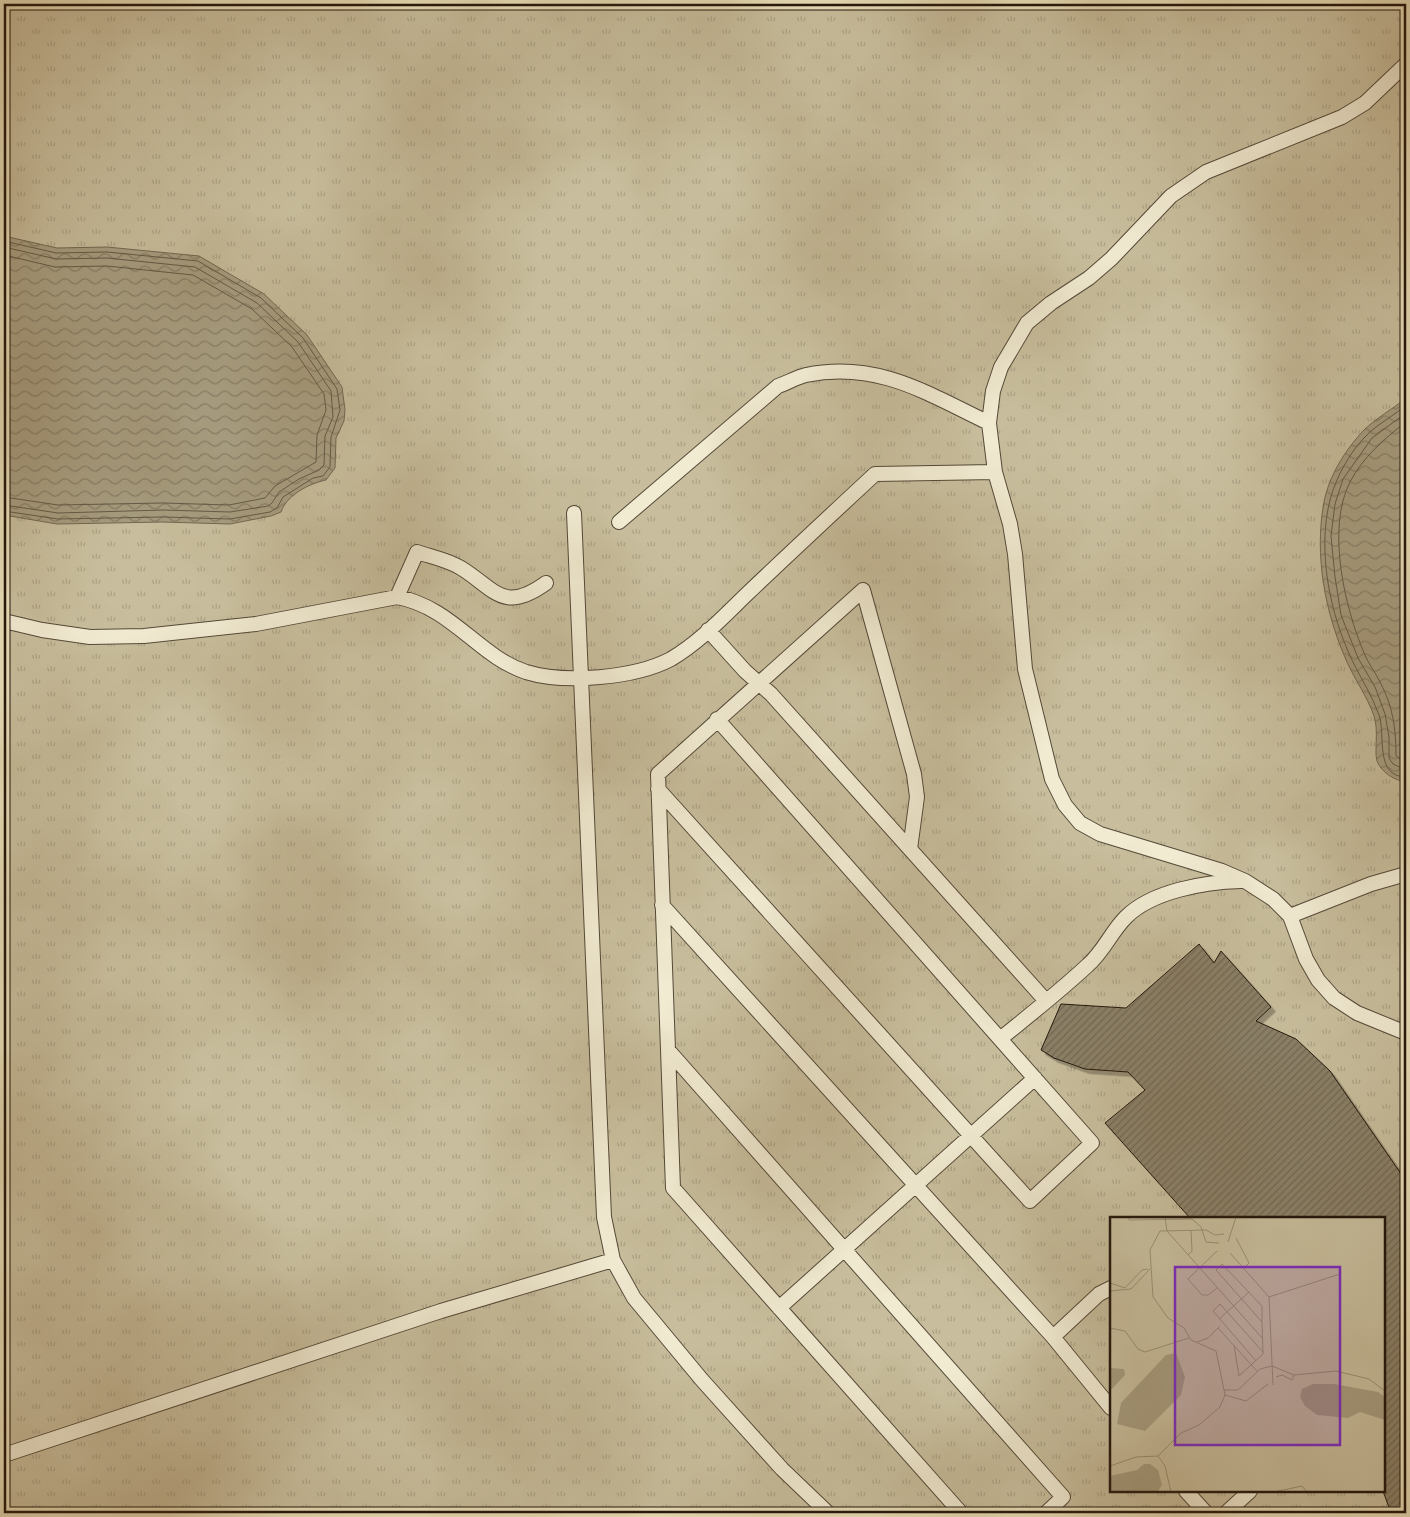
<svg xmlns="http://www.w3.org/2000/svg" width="1410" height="1517" viewBox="0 0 1410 1517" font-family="'IM FELL DW Pica',serif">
	<defs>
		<pattern id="grass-tufts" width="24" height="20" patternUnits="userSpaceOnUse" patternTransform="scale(1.25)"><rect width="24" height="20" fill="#c8be9d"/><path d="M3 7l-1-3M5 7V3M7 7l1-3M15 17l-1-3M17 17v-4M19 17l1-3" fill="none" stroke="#aca386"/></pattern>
		<pattern id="water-waves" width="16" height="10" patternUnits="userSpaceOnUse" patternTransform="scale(1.25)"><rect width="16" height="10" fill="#a69c7f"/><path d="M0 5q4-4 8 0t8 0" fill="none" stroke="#877e66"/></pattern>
		<pattern id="building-hatch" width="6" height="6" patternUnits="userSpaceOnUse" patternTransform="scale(1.25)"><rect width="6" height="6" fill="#8a8067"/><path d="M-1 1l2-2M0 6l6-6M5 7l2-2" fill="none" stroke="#706853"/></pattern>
		<filter id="shadow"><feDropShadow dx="4.5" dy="4.5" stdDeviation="0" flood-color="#0004"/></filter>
	</defs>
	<rect width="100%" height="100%" fill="#eae0ba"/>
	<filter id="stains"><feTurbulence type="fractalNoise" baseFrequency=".004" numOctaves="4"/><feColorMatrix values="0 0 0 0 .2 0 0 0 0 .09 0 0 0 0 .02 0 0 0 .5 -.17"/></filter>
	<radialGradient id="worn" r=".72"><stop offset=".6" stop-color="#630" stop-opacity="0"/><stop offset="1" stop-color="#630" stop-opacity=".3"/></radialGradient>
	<path fill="url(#grass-tufts)" stroke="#756a55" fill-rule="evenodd" d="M4,4H1406V1513H4ZM1111,1218H1384V1491H1111Z"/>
	<path fill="url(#water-waves)" stroke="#716751" d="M4,236L57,248L107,247L199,256L264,294L307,335L342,387L345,410L344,421L336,438L335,468L326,480C308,484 287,495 281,512L271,516L230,524L163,522L57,524L4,515Z
		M1406,398V781C1396,782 1381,772 1377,761C1374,751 1379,731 1374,716C1367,696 1355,680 1347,662C1325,613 1314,555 1324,502C1329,476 1345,450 1364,430C1376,418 1393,409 1406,398Z"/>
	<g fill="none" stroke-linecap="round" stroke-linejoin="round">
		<path stroke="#645a46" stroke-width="1" d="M4,241L56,253L107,252L198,261L261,298L303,338L337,389L340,410L331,437L330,467L323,476L313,478L283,497L277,508L270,512L230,519L163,517L58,519L4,511
			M4,247L56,259L107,258L195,267L257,303L298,342L331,391L333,417L325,436L324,465L319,470L299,479L279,492L272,503L268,506L230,512L163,510L58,513L4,505
			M4,255L55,267L107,266L193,275L252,309L292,347L324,394L326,410L317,435L316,462L275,486L265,498L229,505L163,503L58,505L4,497
			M1406,405C1395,415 1381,422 1370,432C1351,449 1336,477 1330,500C1317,551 1330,614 1352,660C1361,679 1372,695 1379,715C1386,735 1374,777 1406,777
			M1406,413L1372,438L1343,479L1335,504L1331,536L1335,577L1341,615L1358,658L1375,687L1385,714L1389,737V758L1393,764L1406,770
			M1406,422C1384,439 1363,457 1350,482C1326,529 1345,608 1364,653C1368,663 1375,672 1380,682C1393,706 1396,729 1396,756L1406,763"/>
	</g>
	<path fill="url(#building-hatch)" stroke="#22170d" filter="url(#shadow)" d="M1199,944L1214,963L1221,951L1271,1007L1256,1021L1296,1039L1330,1071L1406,1181V1513H1391L1383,1491L1384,1218H1190L1105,1123L1145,1090L1128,1072L1085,1069L1054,1058L1041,1050L1061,1004L1126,1008Z"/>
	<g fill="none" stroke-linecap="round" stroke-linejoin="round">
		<g stroke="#544938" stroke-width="16">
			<path id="lane" d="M1406,64L1365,103L1342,117L1206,172L1171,196L1111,259L1089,278L1051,303L1027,323L1001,367L993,391L989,423L995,472L1010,524L1015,554L1025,669L1052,779L1065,805L1080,823L1100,834L1222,871L1245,881L1273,899L1290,916L1306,959L1318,980L1334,998L1357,1013L1406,1033
				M574,513L604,1217L613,1260L634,1298L702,1380L782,1469L828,1513
				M619,522L778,386C787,383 797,377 806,375C877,360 928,394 989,423
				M397,597L417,552C432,557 448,560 461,568C495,589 503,614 546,583
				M4,621L42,630L90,637L144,636L256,624L397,597C452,607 478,656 526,672C565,684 635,678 671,659C700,642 724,616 748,593C790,553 833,513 875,474L995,472
				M708,630L745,671L771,694L1046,1001
				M658,789L1030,1201L1092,1143L717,719
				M910,849L917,797L914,774L863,590L658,774L673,1188L961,1513
				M662,905L1053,1337L1111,1408
				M1290,916L1371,884L1406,874
				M1000,1039C1030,1015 1060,991 1088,965C1104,951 1111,932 1126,917C1152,891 1205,882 1241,881
				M668,1050L1063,1497L1046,1513
				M779,1308L1035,1078
				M1053,1337L1099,1294L1111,1288
				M4,1455L441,1311L613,1260
				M1186,1491L1206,1513
				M1226,1513L1250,1491"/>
		</g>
		<use href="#lane" stroke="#f1ebd2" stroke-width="14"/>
	</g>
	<g transform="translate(1110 1217)">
		<rect width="275" height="275" fill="#eae0ba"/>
		<path d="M0,0H275V275H0Z" fill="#c8be9d"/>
		<path d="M66,136L75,160L71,178L35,214L7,207L11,186L56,138ZM0,151L14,152L15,158L0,174ZM203,167H224L268,175L275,180V203L250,195L238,201L207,198L195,189L190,180L192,172ZM34,247H40L48,253L52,268L48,274L0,275V259L27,253Z" fill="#a69c7f"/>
		<path fill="none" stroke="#9a9075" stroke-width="1" d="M19,0V3L82,2L91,10L96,25L109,26M55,0L57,14L153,122M126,21L139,46L134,51M118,25L126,0M120,36L159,80L163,168M78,38L82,34L81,13M0,66L15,71L32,53L38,52M107,71L98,78H92L78,62L107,34M0,74L21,72L40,52M159,80L230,57M109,102L139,75M0,111L15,114L28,132L35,135L79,121M108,111L147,154M87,125L98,121L110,109M124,128L129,159L153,137V136L152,105V89L112,47L106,53L152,105M146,144L103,94L110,87L153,135M166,160L172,158L182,163L184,158M114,173H128L150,152L162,149L184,158L226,154L259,162L275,174M115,178L136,184L158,167M48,239L71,216L89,208L110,190L115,178L106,134L81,123L74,111L58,101L43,80L40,33L50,14L96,13L105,18L114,17M48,239L55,249L61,275M0,249L26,240L48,239M164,275L192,269L197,275"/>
		<path fill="#7b2cbf" fill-opacity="0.15" stroke="#7b2cbf" stroke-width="2.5" d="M65,50H230V228H65Z"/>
		<rect width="275" height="275" fill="none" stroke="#22170d" stroke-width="2.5"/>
	</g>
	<rect width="1410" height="1517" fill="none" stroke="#eae0ba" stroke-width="20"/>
	<rect x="5" y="5" width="1400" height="1507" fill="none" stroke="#22170d" stroke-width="2.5"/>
	<rect x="10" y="10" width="1390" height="1497" fill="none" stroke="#22170d"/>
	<rect width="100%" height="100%" filter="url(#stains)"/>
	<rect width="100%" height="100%" fill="url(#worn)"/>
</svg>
